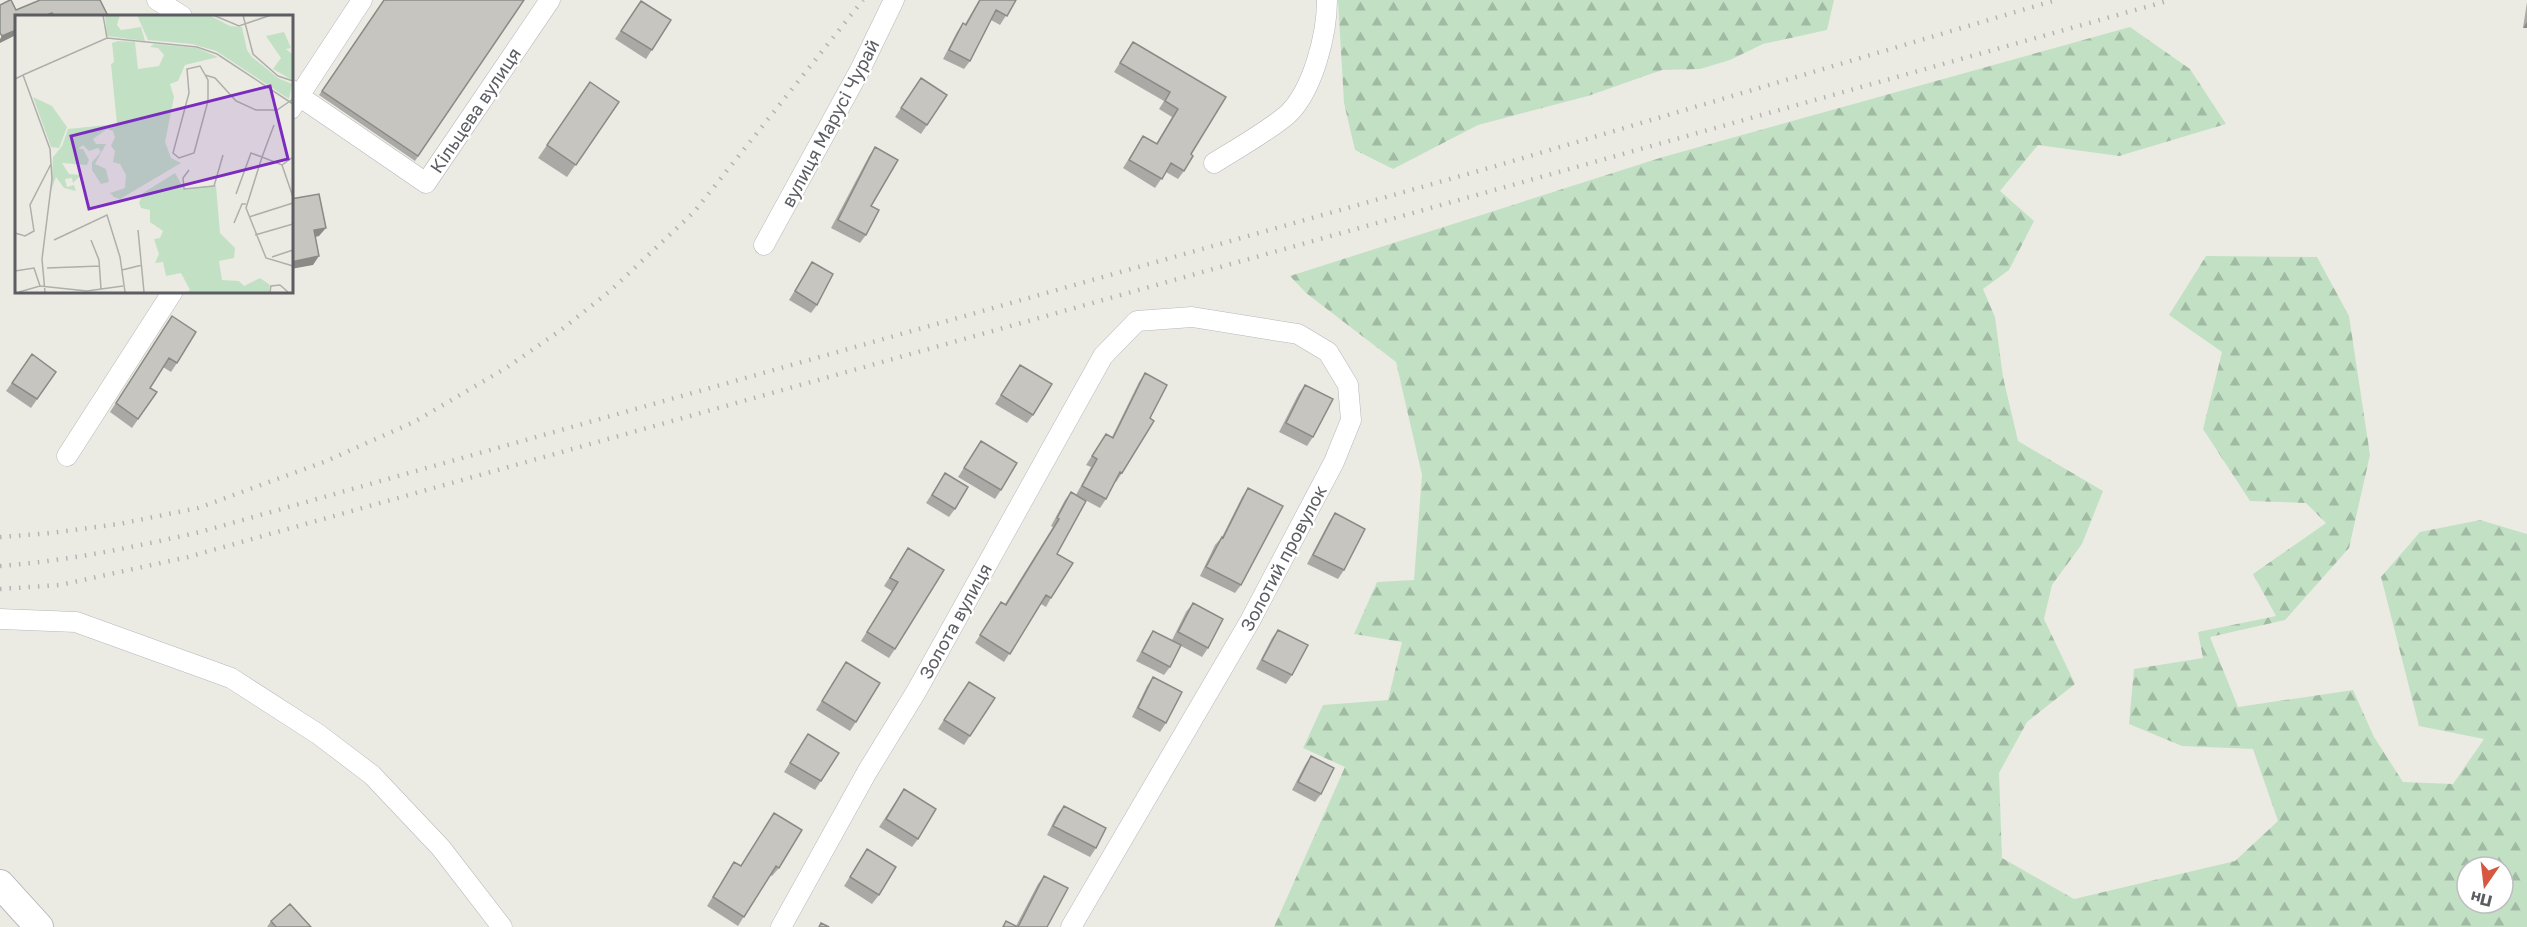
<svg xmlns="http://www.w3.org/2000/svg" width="2527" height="927" viewBox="0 0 2527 927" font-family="'Golos Text',sans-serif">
	<defs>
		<pattern id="forest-firs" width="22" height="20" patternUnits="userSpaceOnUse" patternTransform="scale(1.5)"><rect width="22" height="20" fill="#c2e1c4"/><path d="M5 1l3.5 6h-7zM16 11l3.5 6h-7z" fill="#a1baa3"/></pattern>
	</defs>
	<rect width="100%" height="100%" fill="#ecebe3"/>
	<path fill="url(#forest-firs)" fill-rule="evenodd" d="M1338,0H1834L1827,30L1763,44L1730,60L1700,69L1662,70L1588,96L1478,125L1393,169L1355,150L1344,103Z
		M2130,27L2190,69L2226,124L2119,156L2038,145L2000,191L2034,221L2009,270L1983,289L1995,317L2003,377L2018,441L2103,491L2082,544L2052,585L2044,619L2075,684L2027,722L1999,773L2002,858L2074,899L2235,861L2278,821L2253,749L2182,746L2129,724L2134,669L2203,658L2198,632L2276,616L2253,574L2326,523L2306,503L2250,501L2203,429L2222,352L2169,315L2206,256L2317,257L2349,316L2370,455L2349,548L2285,620L2210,637L2238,707L2353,690L2374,737L2403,782L2453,784L2484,739L2419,726L2381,577L2420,532L2480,520L2527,534V927H1274L1345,767L1303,748L1323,705L1388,700L1402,642L1354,634L1377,582L1414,580L1422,475L1396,362L1306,293L1290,276L1663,157ZM2467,867H2503V903H2467Z"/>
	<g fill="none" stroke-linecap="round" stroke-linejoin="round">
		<g stroke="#b5b7bc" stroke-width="21">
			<path id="street" d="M157,0L182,16
				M291,90L299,96L362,0
				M291,109L299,96L426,183L550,0
				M1214,163C1238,148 1265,133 1287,115C1313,91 1327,34 1327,0
				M764,245L861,68L894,0
				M67,456L173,291
				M0,619L76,622L231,678L318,734L372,775L441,848L502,927
				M781,927L867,772L916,692L1103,356L1137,321L1192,317L1298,334L1328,352L1348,385L1351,420L1334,462L1250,621L1071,927"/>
		</g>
		<g stroke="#b6b8bd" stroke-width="30">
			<path id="secondary" d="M0,884L39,927"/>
		</g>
		<use href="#street" stroke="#fff" stroke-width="20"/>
		<use href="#secondary" stroke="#fff" stroke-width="28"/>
		<path stroke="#b3b4b4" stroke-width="4.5" stroke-dasharray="1.5 8" stroke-linecap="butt" d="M0,537L51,533L119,524L198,508L324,462L414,422L506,368L561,330L610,291L694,212L863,0
			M0,566C67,561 134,547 200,532L1496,166L2056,0
			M0,589L60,585L188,557L2171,0"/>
	</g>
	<path fill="#aba9a5" d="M384,0H524L415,161L319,95Z
		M979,0H1016L1000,25L991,20L970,61L964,69L943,59L957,32L963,23L965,24Z
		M641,1L671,20L646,59L615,39Z
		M2527,2V28H2523Z
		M1133,42L1226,97L1191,154L1184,171L1178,179L1166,172L1155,188L1123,168L1143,136L1156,144L1172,117L1159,109L1164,101L1114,72Z
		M921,78L947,95L921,134L895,117Z
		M590,82L619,102L567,177L538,158Z
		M875,147L871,206L866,235L860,243L831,228L869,156Z
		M812,262L817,305L811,313L789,300Z
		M166,325L177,363L171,372L163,367L150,388L157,392L132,428L110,412Z
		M32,354L56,372L31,408L6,391Z
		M1020,365L1033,415L1027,423L995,404Z
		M1145,373L1122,473L1116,482H1115L1106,499L1100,508L1076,495L1091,467L1086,465L1106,434L1112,437L1139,382Z
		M1305,385L1313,437L1307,446L1279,432L1299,393Z
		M981,441L1001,490L995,499L958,477Z
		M945,473L955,509L949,517L926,503Z
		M1248,488L1241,585L1235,593L1200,576L1215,545L1222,537L1242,497Z
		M1071,492L1057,554L1051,598L1046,607L1041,604L1004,662L975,643L1001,602L1005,604L1053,527L1051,526L1065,500Z
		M1335,513L1344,570L1338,579L1307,564L1329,522Z
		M908,548L895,649L889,658L861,641L892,591L884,586Z
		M1193,603L1208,648L1202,657L1181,646L1170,667L1164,675L1136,661L1147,640L1153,631L1172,640L1186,612Z
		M1278,630L1292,675L1286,684L1256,669L1272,638Z
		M846,662L856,722L850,731L816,710Z
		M1153,677L1166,723L1160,732L1132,717L1147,686Z
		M963,690L995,698L964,745L938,729Z
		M808,734L821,781L815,790L784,772Z
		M1311,756L1321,794L1315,802L1292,790L1305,765Z
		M904,789L918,839L912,847L879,827Z
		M1064,806L1096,848L1090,857L1047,835L1057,815Z
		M774,813L779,868L772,876L770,875L738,926L707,906L734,862L741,866Z
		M867,849L879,895L872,904L844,886Z
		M1044,876L1047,927H1002L1006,921L1016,926L1038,884Z
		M271,921L311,927H267Z"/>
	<path fill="#8b8a86" d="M2527,22V28H2523Z
		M16,30V35L0,43V39L2,36Z
		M326,228L319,236L308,239L314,230Z
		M319,256L313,265L291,269V262Z"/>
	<path fill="#c7c5c0" stroke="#8b8a86" stroke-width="1.5" d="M10,0H11L16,10L40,0H100L108,16H54L52,13L44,16H16V30L2,36L0,33V5Z
		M384,0H524L418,156L322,91Z
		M980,0H1016L1007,16L996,10L970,61L949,50L963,23L966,25Z
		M641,1L671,20L652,50L621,31Z
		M1133,42L1226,97L1191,154L1193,156L1184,171L1171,163L1162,179L1129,160L1143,136L1157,144L1178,109L1165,101L1170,92L1120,63Z
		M921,78L947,95L927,125L901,108Z
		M590,82L619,102L576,165L547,145Z
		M875,147L898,160L871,206L879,210L866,235L838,220Z
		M319,194L326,228L314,230L319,256L291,262V199Z
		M812,262L833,274L817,305L795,291Z
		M172,316L196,332L177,363L169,358L150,388L157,392L138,419L116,403Z
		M32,354L56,372L37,399L12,383Z
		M1020,365L1052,384L1033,415L1001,395Z
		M1145,373L1167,385L1150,418L1154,421L1122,473L1120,472L1106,499L1082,486L1097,459L1092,456L1106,434L1113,438Z
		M1305,385L1333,399L1313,437L1286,423Z
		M981,441L1017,463L1001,490L964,468Z
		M945,473L968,487L955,509L932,495Z
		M1248,488L1283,506L1241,585L1206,567L1222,537L1223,538Z
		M1071,492L1086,501L1057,554L1073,563L1051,598L1046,595L1010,654L980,635L1001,602L1006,605L1059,519L1057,518Z
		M1335,513L1365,529L1344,570L1313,555Z
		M908,548L944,570L895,649L867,632L898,582L890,578Z
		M1193,603L1223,619L1208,648L1178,632Z
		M1278,630L1308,645L1292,675L1262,660Z
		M1153,631L1181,645L1170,667L1142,652Z
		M846,662L880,683L856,722L822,701Z
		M1153,677L1182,692L1166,723L1138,708Z
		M969,682L995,698L970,736L944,720Z
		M808,734L839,753L821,781L790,763Z
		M1311,756L1334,768L1321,794L1298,782Z
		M904,789L936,809L918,839L886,819Z
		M1064,806L1106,828L1096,848L1053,826Z
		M774,813L802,830L779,868L776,866L744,917L713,897L734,862L741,866Z
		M867,849L896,867L879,895L850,877Z
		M1044,876L1068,888L1047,927H1003L1006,921L1018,927Z
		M290,904L311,927H276L271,921Z
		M821,923L829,927H819Z"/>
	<g text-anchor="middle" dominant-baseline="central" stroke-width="4.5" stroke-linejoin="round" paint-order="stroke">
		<g font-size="18" fill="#5b5d62" stroke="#fff">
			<text transform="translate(475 110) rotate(-56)">Кільцева вулиця</text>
			<text transform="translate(830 123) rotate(-62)">вулиця Марусі Чурай</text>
			<text transform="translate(1283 558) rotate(-62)">Золотий провулок</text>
			<text transform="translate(955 621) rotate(-61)">Золота вулиця</text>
		</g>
	</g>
	<g transform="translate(15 15)">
		<rect width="278" height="278" fill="#ecebe3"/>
		<path d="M90,0H105L102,10L106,15L126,12L130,26L92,21ZM122,0H194L215,11L227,12L232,35L237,42L263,63L277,69L274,84L201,36L177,29L133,25ZM269,17L276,33L271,34L277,39V65L258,54L266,43L251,21ZM103,26L120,27L123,54L144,51L149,40L143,33L135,32L139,29L182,33L203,42L170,50L163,66L155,69L159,82L150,127L156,143L166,148L105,184L99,182L95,178L110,173L111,160L105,149L98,147L100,136L96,131L100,122L98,116L92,114L78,124L81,129H91L80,149L91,154L94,167L86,169L77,155V147L86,137L83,133L74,136L68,130L63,134H68L74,145L72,150L47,148L54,159L66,160L58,168L57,163L50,164L52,172L59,170L61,176L49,173L41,162L36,176L38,142L47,131L53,114L102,109L96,49L99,47L97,28ZM18,82L37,91L52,112L44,133L36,132ZM160,158L169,174L201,170L205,218L220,233L219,243L204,246L207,265L224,266L229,271L245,263L255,270L254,277H172L175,275L166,258L151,261L148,247L140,248L144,239L139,224L145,223L148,216L135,207V195L126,193L124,188L128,178Z" fill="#c2e1c4"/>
		<path fill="none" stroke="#aeaeab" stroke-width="1.5" d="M88,0L92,23M198,0L224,11L256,0M228,0L238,39L263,61L278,66M185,51L193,65V86L179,138L164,143L158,138L174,78L172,54ZM8,60L92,23L182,32L202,39L278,89M190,60L200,63L221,86L241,95H262L278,84M0,64L8,60L35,134L37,164L27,244L30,277M278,142L267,150L247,142L231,193L251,243L278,251M267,150L278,182M174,155L168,163L169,174L199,171L208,140M221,179L236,138L247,142L259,110M234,202L278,188M219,208L227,189H231M123,215L129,277M0,218L10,221L19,216L15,190L36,149M240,220L278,209M39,225L92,200L105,242L110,277M76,225L84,245L86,274M257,242L278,235M32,253L85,251M107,255L127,250M0,256L19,253L25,271M4,277L25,271L72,276L108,271M255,277L256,271L265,270L273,277"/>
		<path fill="#7b2cbf" fill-opacity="0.15" stroke="#7b2cbf" stroke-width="3" d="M255,71L273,144L74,194L56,121Z"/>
		<rect width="278" height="278" fill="none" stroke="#5b5d62" stroke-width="3"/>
	</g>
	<g transform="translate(2485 885) rotate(194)"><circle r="28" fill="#ffffff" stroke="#bdbec0" stroke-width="1.5"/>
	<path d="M0-4.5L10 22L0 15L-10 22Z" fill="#d6563f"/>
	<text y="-9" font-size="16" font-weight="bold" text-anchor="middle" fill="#5b5d62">Пн</text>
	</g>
</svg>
